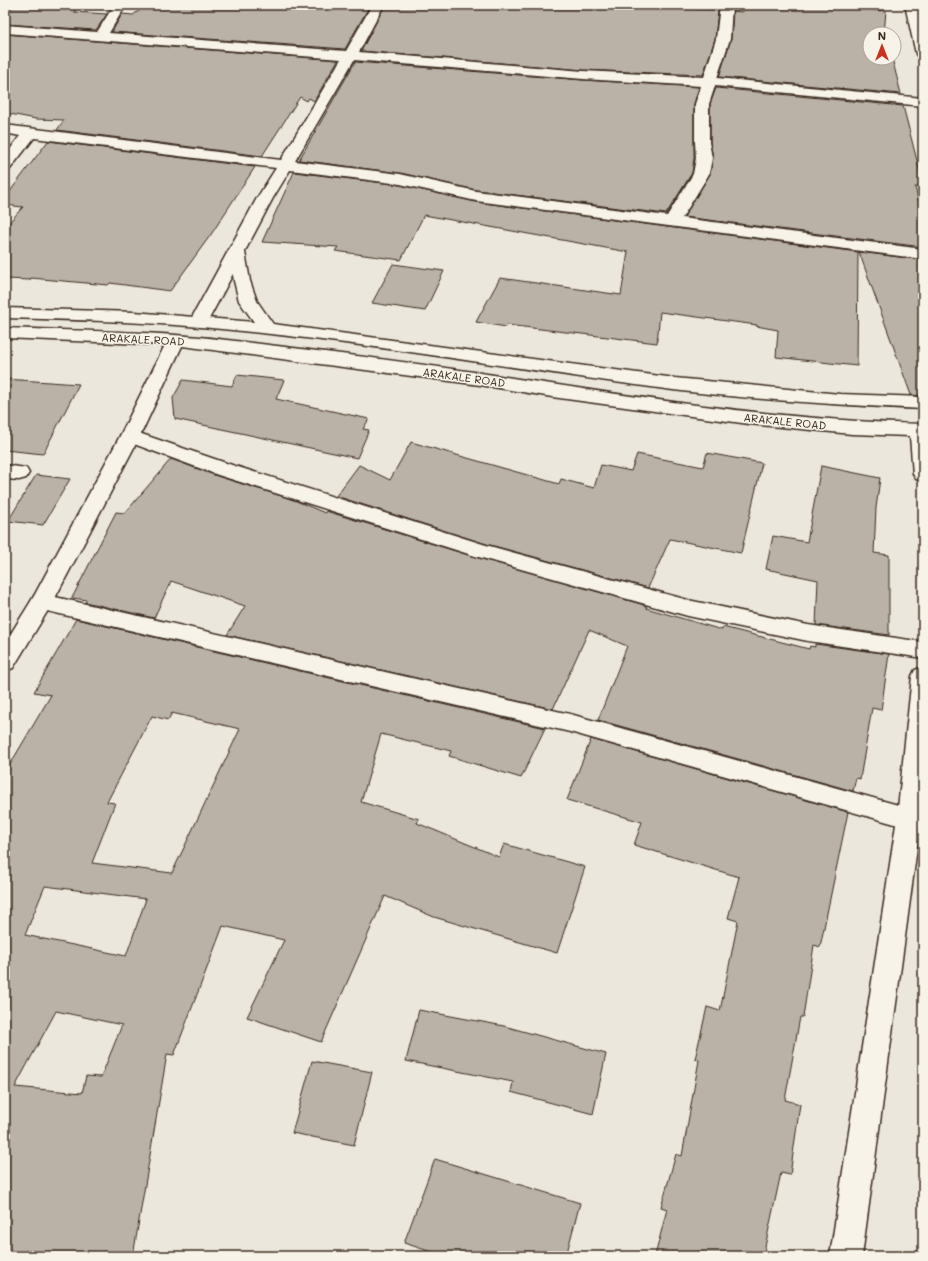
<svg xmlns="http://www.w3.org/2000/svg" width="928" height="1261" viewBox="0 0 928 1261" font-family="Mali,sans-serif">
	<rect width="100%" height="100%" fill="#ece7dc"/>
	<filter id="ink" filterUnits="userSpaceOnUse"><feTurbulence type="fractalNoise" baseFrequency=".025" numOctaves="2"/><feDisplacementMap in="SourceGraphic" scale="8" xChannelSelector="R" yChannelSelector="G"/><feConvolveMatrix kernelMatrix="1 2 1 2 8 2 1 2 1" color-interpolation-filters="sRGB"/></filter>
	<g filter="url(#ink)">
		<path fill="#bab2a7" stroke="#3b2a1e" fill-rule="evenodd" d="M14,5H79L74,12L107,14L96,30L5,24V16Z
			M147,5H370L345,49L112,32L122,14L133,15Z
			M385,5H509L549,9V5H672L673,8L718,10L715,39L703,75L583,70L361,51Z
			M745,5H826L886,11L884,34H870V58H892L901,94L719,77L731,39L733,11L743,12Z
			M5,34L338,60L314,101L309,98L307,101L300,97L262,156L57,130L64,120L36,119L5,113Z
			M355,62L583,80L699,87L694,104V158L692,173L666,214L476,190L400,173L299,160Z
			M716,88L903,106L923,184V187H915L923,219V247L684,217L710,174L713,158L710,142V104Z
			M48,141L255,167L212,233L170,291L110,283L108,285L31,278L30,280L5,279V227L23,207L5,205V198Z
			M294,172L400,185L476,202L858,252L857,366L776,357L778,330L756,326L757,325L660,312L657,343L507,325L506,327L476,322L500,278L621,295L628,252L424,215L401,260L335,251L338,247L262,242Z
			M859,252L923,260V396L911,395Z
			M393,264L444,271L425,311L372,303Z
			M237,375L284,380L276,399L369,419L363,429L369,430L357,458L175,419L173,398L183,380L232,386Z
			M5,379L79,384L43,454L5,450Z
			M411,442L559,484L561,479L594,488L601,465L631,471L637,454L703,467L707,453L762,463L741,553L670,539L648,588L486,544L336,496L359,465L390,480Z
			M171,459L217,476L294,500L325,513L326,511L475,557L641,604L647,607L646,608L722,630L723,627L809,649L810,646L815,647V644L889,654L881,710L872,708L860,779L856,778L853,791L598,720L627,646L589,630L553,709L227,635L245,606L171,581L154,618L85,602L87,600L72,598L116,512L125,513Z
			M821,466L880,478L876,508L874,553L889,555V635L816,625L818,580L766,569L773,536L807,542Z
			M36,475L70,479L43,525L8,521Z
			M76,619L545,728L521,778L449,756L451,751L381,734L361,802L419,819L417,823L499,857L504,844L585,867L557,953L434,917L385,896L321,1042L247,1017L284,940L223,926L174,1055L167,1054L133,1256H5V773L51,695L34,692ZM172,713L240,729L172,873L92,863L115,803L107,802L152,716L168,720ZM45,886L146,899L126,956L25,935ZM56,1011L122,1025L101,1077L86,1076L82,1093L15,1087Z
			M591,739L848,812L820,947L814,945L803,1017H800L785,1100L800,1104L790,1175L781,1173L763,1256H655L667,1209L661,1207L676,1154L682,1156L699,1060L695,1059L707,1007L720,1011L738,921L728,918L739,877L634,845L642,822L567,800Z
			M419,1010L504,1026L606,1054L593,1114L511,1092L513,1082L406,1061Z
			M312,1061L372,1072L354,1145L292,1133Z
			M435,1159L580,1203L566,1256H444L404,1243Z"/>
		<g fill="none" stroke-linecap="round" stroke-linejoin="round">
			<g stroke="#3b2a1e" stroke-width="3">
				<path id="street" d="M114,5H126L109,33L346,51L372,5H384L359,52L583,71L704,77L716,39L720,5H732L730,39L717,78L923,98V106L715,86L709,104V142L712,158L709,174L682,218L923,249V259L476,201L400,184L290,170L273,198L208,321L205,325L199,326L193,325L190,321L257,198L276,168L34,138L10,169L5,171V156L20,136L5,133V125L281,160L341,59L5,33V25L97,32ZM354,60L583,79L701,86L695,104V142L696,158L693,174L667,216L476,191L400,174L295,161Z
					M905,5H917L923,27V58L918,57L916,54Z
					M130,430L232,465L486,545L688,600L808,625L923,642V658L808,641L688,616L475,556L218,475L123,440L120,436L123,432Z
					M5,465L26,468L29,473L26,478L19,480L5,479Z
					M42,594L570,714L909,808L918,811L921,818L918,825L909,828L570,732L34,608L31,602L34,596Z"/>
			</g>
			<g stroke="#3b2a1e" stroke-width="3">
				<path id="secondary" d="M237,247L243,249L245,252L250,281L257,301L273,324L675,378L840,394L923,397V409C839,405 756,400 673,390C526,371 380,344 232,330C157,322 81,320 5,318V308L134,312L254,322L239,301L234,281L229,252L231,249Z
					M5,328C79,331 154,331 227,340C312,350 397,361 481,373C628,396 774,420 923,424V481L916,479L913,474L910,436L852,434L749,424L552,397L480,385L182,346L140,436L53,602L13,668L5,671V643L33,598L120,436L165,345L5,338Z
					M923,667V800L921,818L862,1256H830L897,818L912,676L915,670Z"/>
			</g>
			<use href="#street" fill="#f7f3e8" fill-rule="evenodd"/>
			<use href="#secondary" fill="#f7f3e8" fill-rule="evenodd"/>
		</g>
	</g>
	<g text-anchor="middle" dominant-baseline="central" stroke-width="3" stroke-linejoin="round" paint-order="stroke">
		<g font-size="11" fill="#3b2a1e" stroke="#f7f3e8">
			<text transform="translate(143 339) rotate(3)">ARAKALE ROAD</text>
			<text transform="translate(464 377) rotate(8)">ARAKALE ROAD</text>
			<text transform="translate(785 421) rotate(6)">ARAKALE ROAD</text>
		</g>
	</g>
	<rect width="928" height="1261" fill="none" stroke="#f7f3e8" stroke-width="20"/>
	<rect x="10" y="10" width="908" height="1241" fill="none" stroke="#3b2a1e" stroke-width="1.5" filter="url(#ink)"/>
	<g transform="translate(882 46)"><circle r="19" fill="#f7f3e8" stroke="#aca397"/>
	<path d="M0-3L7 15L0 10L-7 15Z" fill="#c8321e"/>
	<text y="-6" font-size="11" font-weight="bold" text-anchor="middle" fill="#3b2a1e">N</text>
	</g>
</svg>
